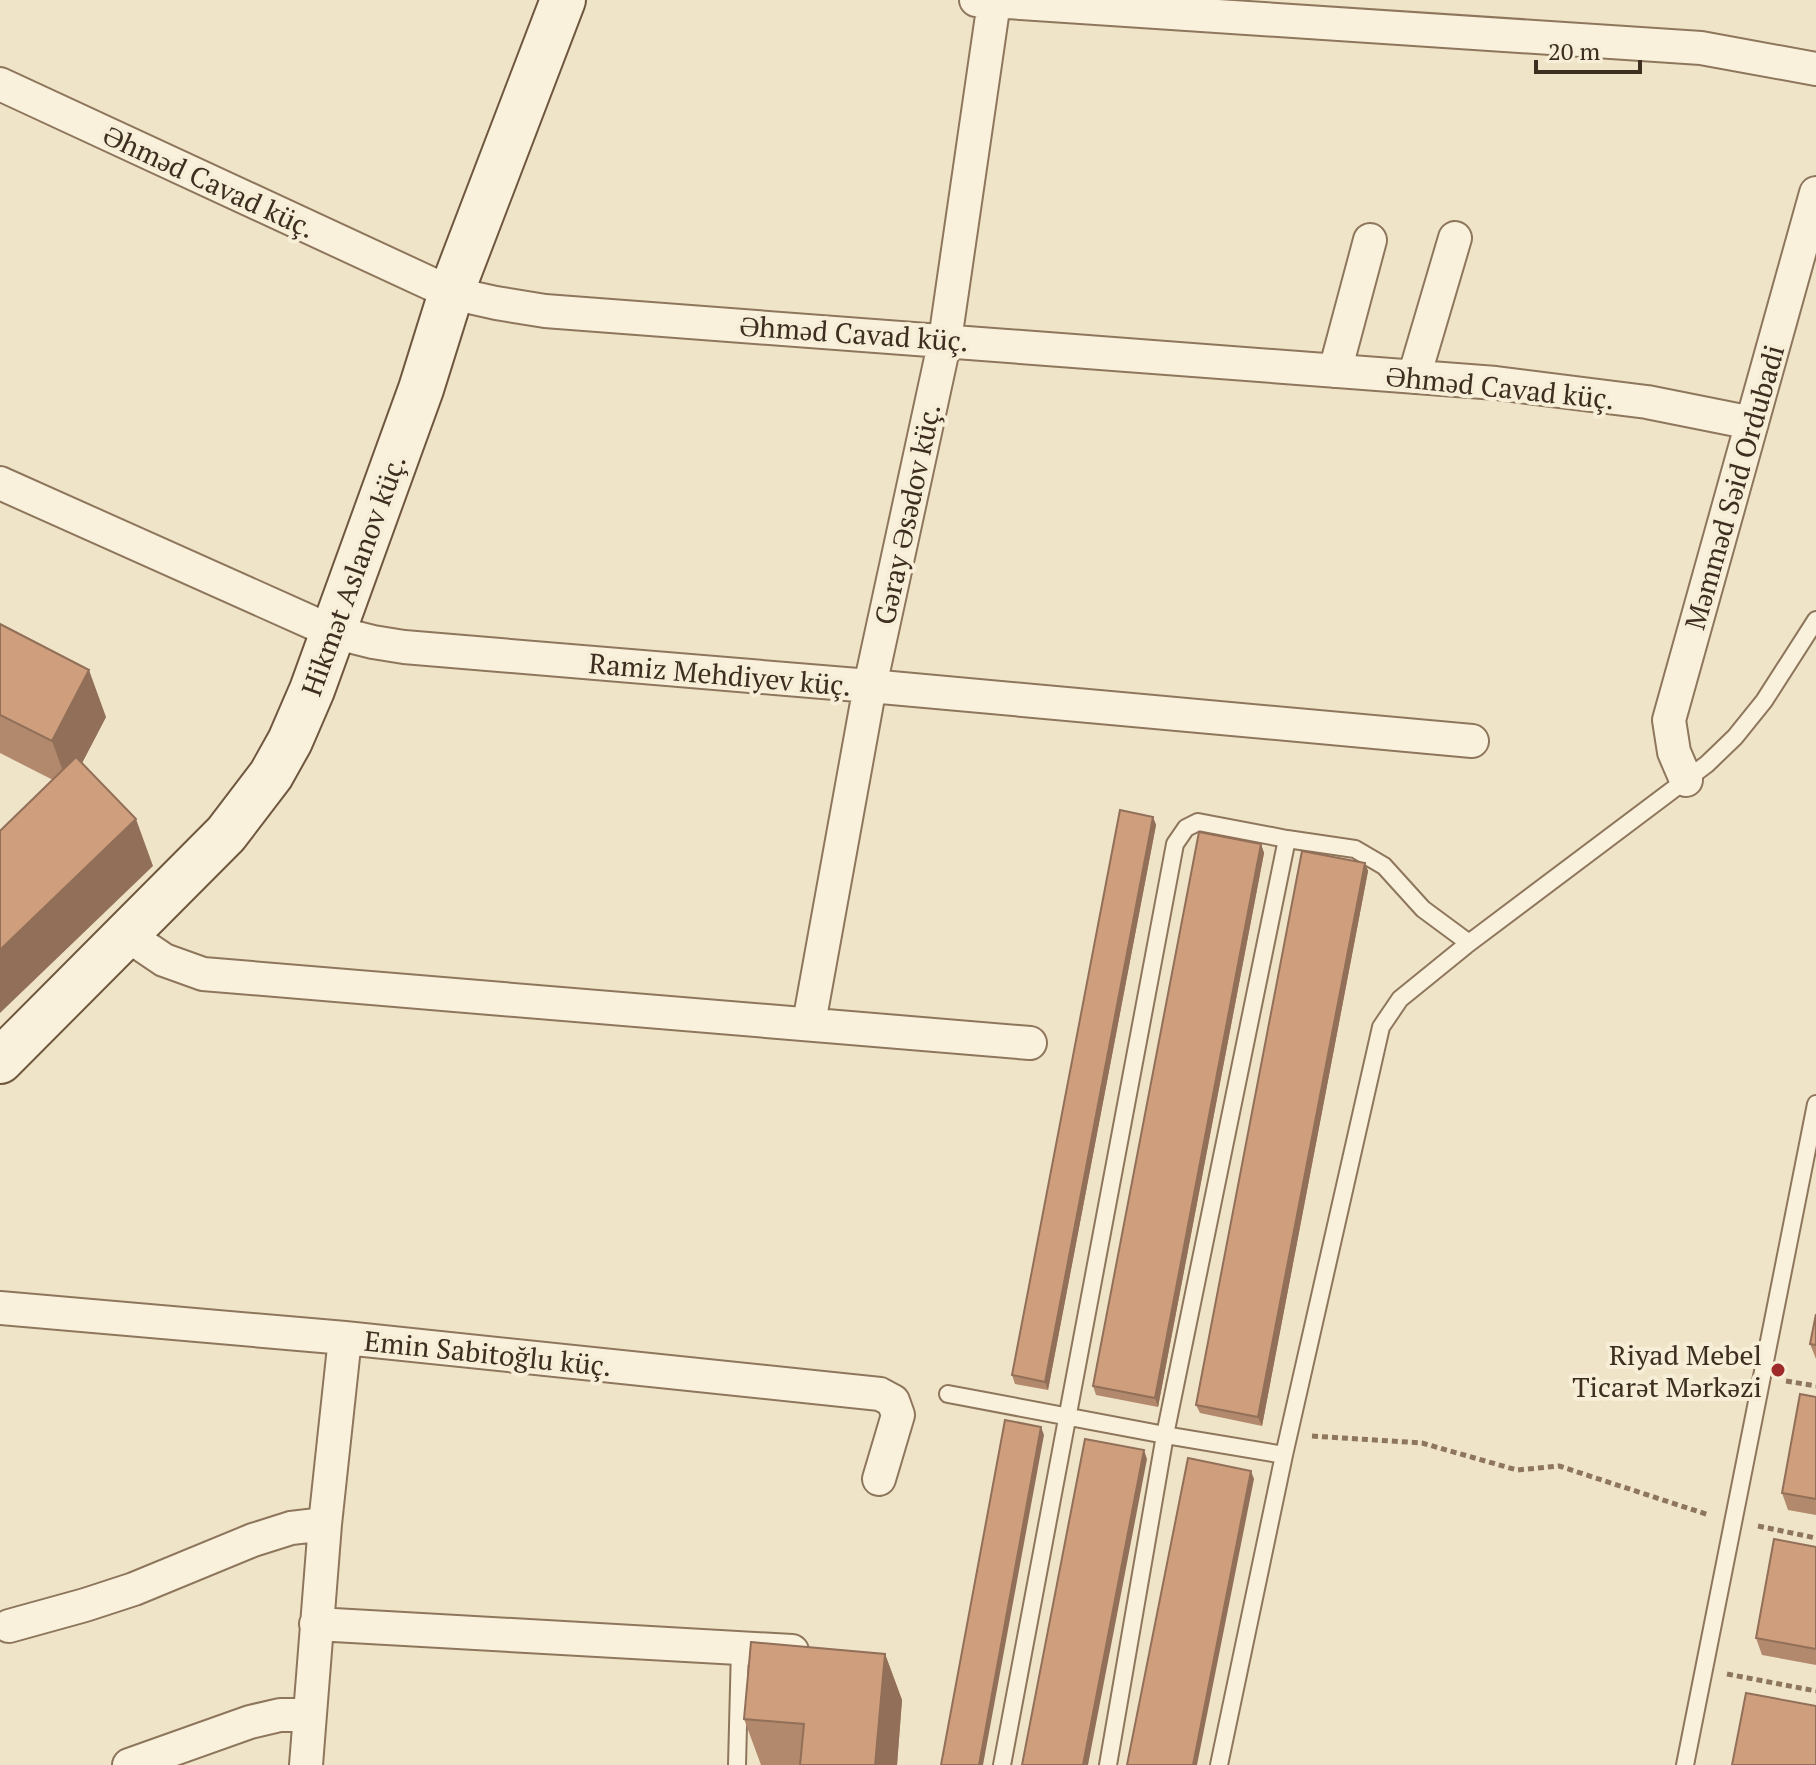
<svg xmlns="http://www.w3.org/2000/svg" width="1816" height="1765" viewBox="0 0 1816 1765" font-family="'PT Serif',serif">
	<rect width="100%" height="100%" fill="#f0e4c8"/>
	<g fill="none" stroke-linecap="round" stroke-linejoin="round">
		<g stroke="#8d765c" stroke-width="20">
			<path id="lane" d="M948,1394L1165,1435L1284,1455
				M737,1765L740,1648
				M1002,1765L1175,844L1186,828L1198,822L1287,839L1355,849L1384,866L1423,909L1469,943
				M1108,1765L1165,1435L1287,839
				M1219,1765L1284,1455L1381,1027L1400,999L1469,943L1707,764L1735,737L1764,701L1816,620
				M1685,1765L1816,1104"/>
		</g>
		<g stroke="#8d765c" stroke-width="36">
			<path id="street" d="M976,0L1701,48L1816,69
				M0,84L451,293L496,303L545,311L1496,383L1647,402L1752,423
				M1335,371L1370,240
				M1414,377L1455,238
				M0,483L333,632L373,642L404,647L870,686L1472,741
				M1686,780L1674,752L1669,720L1816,193
				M127,935L164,960L203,974L1030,1043
				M809,1023L870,686L945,340L994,2
				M0,1308L345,1338L880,1394L893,1401L898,1415L879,1479
				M316,1624L792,1651
				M9,1626L85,1605L134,1589L253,1540L291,1528L325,1524
				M129,1765L250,1722L280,1715H309
				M306,1765L325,1524L345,1338"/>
		</g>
		<g stroke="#6f573f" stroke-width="48">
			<path id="secondary" d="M0,1061L226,834L271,775L290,741L312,690L421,389L451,293L563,0"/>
		</g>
		<path stroke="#8d765c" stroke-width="5" stroke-dasharray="6 4" stroke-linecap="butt" d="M1786,1381L1816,1386
			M1312,1436L1422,1443L1517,1470L1559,1466L1709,1515
			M1758,1526L1816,1538
			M1727,1674L1816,1691"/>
		<use href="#lane" stroke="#faf1dc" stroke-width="16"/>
		<use href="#street" stroke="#faf1dc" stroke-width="32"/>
		<use href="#secondary" stroke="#faf1dc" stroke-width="44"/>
	</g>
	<path fill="#b2896c" d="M0,624L106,717L82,763L153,866L53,780L0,753Z
		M1153,817L1156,825L1048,1390L1015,1384L1012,1375Z
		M1261,844L1264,853L1158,1407L1096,1395L1093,1386Z
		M1365,863L1368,871L1262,1426L1200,1413L1196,1405Z
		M1816,1314V1359L1810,1344Z
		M1816,1397V1515L1788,1510L1782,1493Z
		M1816,1547V1665L1762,1655L1756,1638Z
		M885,1654L902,1700L897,1765H761L744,1719Z"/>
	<path fill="#916f58" d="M89,670L106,717L69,788L52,741Z
		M1153,817L1156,825L1048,1390L1045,1382Z
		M136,819L153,866L0,1013V950Z
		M1261,844L1264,853L1158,1407L1155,1398Z
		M1365,863L1368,871L1262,1426L1258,1417Z
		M1041,1427L1044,1435L983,1765H979Z
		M1144,1450L1147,1459L1088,1765H1083Z
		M1251,1471L1254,1479L1197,1765H1193Z
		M885,1654L902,1700L897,1765H875Z"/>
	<path fill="#cf9f7d" stroke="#916f58" stroke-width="2" d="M0,624L89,670L52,741L0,715Z
		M76,757L136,819L0,950V831Z
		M1120,810L1153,817L1045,1382L1012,1375Z
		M1199,832L1261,844L1155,1398L1093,1386Z
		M1302,851L1365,863L1258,1417L1196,1405Z
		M1816,1314V1345L1810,1344Z
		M1800,1394L1816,1397V1499L1782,1493Z
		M1005,1420L1041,1427L979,1765H941Z
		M1085,1439L1144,1450L1083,1765H1022Z
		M1188,1458L1251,1471L1193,1765H1127Z
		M1774,1539L1816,1547V1649L1756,1638Z
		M751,1642L885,1654L875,1765H800L804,1724L744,1719Z
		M1746,1693L1816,1706V1765H1732Z"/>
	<circle fill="#9e2a2b" stroke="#f7eed8" stroke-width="3" cx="1778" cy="1370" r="8"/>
	<g text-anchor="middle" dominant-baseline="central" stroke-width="8" stroke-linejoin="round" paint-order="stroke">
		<g font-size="28" fill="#3d2e20" stroke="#f7eed8">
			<text transform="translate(209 181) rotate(25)">Əhməd Cavad küç.</text>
			<text transform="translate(854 333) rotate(4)">Əhməd Cavad küç.</text>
			<text transform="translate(1500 387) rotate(6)">Əhməd Cavad küç.</text>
			<text transform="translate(1734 487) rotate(-74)">Məmməd Səid Ordubadi</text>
			<text transform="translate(907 514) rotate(-78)">Gəray Əsədov küç.</text>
			<text transform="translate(353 575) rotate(-70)">Hikmət Aslanov küç.</text>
			<text transform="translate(720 674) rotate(5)">Ramiz Mehdiyev küç.</text>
			<text transform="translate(488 1353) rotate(6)">Emin Sabitoğlu küç.</text>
		</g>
		<g font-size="28" fill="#3d2e20" stroke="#f7eed8" text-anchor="end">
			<text x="1762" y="1354">Riyad Mebel<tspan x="1762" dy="32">Ticarət Mərkəzi</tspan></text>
		</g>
	</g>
	<path d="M1536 60v12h104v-12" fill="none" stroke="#3d2e20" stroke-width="4"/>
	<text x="1548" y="60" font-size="24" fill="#3d2e20" stroke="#f7eed8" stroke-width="6" paint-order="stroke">20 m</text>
</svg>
